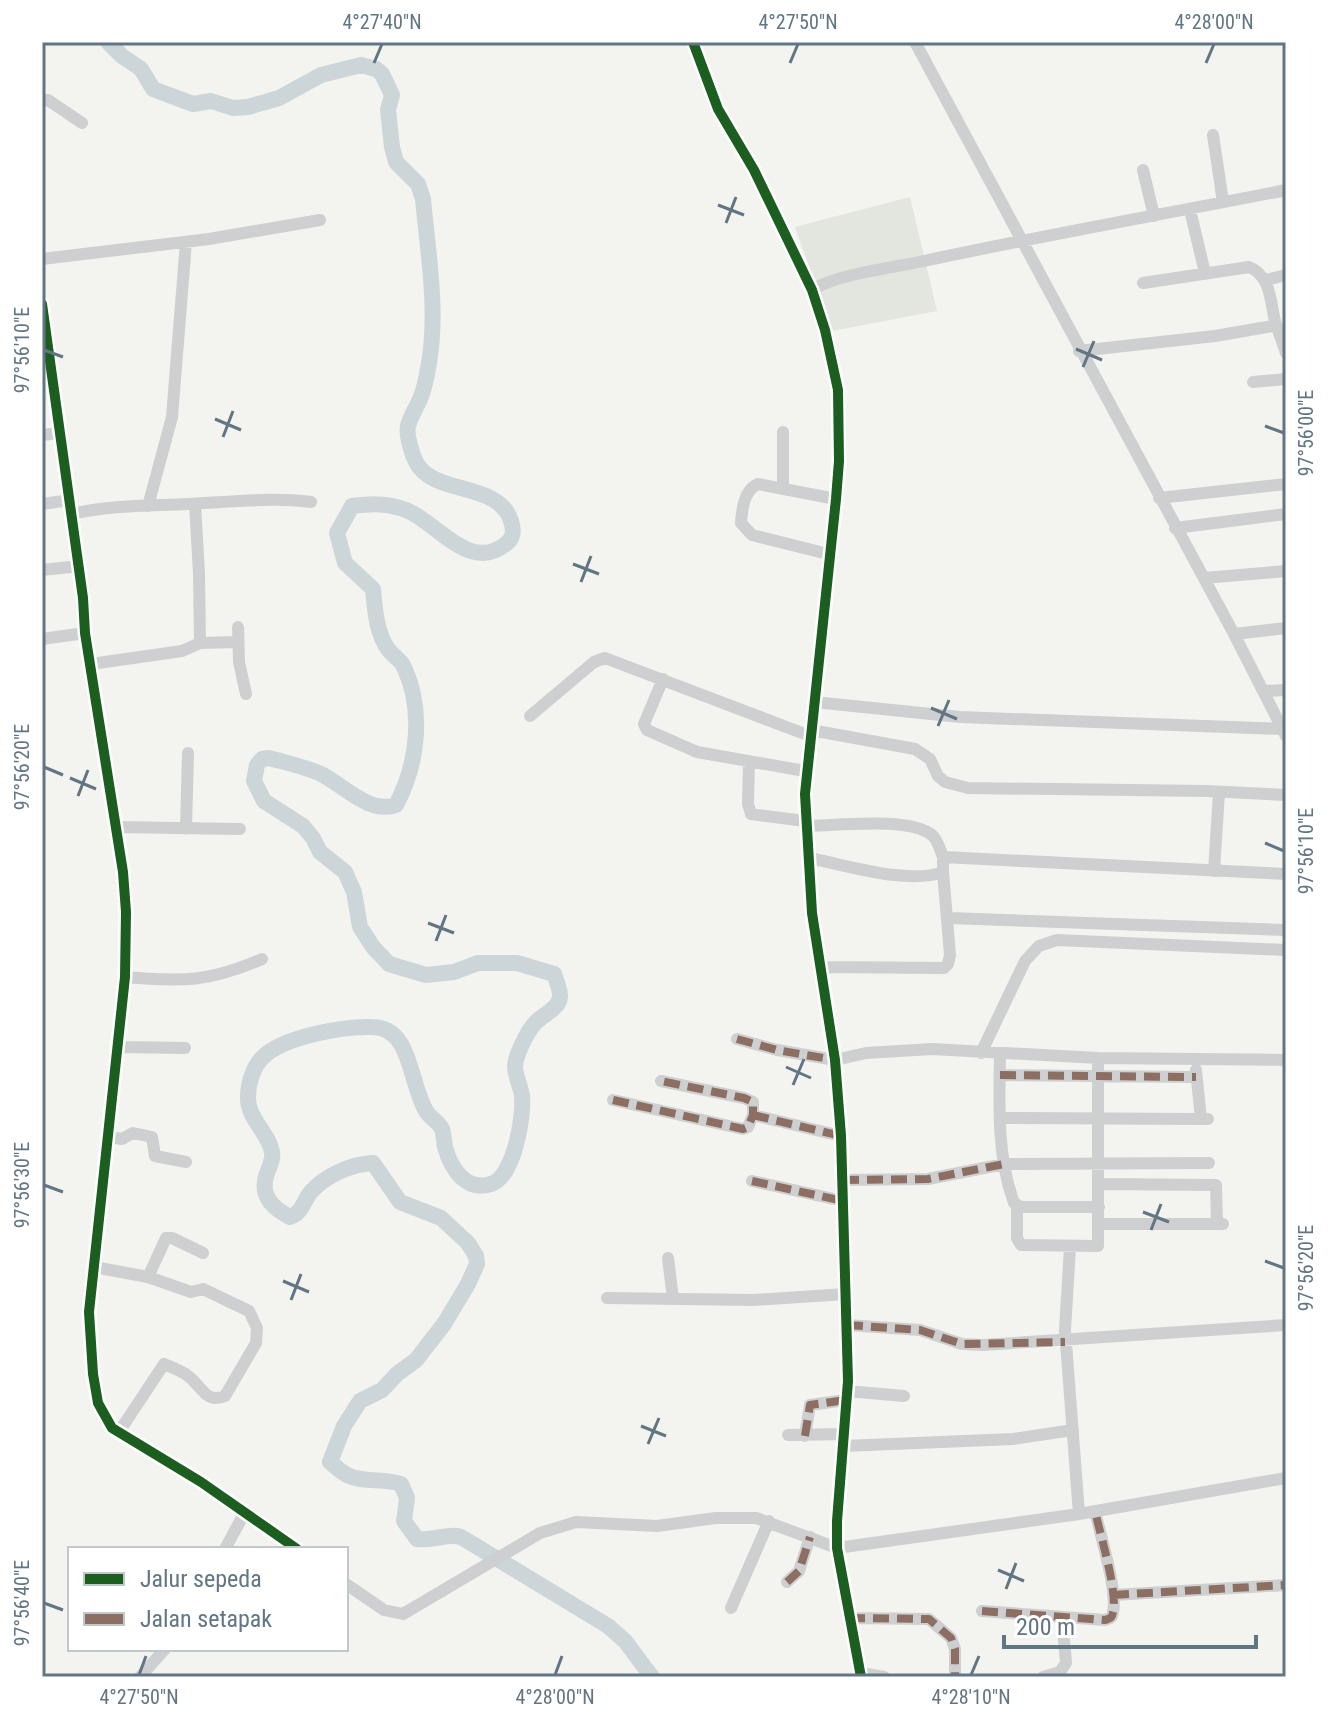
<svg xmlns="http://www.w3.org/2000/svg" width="1328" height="1719" viewBox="0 0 1328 1719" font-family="'Roboto Condensed',sans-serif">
	<rect width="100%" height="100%" fill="#f3f3f0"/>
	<path fill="#e2e6de" d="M910,197L937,311L832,331L795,227Z"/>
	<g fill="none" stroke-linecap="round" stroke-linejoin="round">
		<path stroke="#ccd6d8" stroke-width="16" d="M108,42L122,56L141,69L153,89L193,104L211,101L233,108L248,107L279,98L321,75L361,65L376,69L382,74L392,95L388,110L392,147L396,162L418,184L423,199C428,254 438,309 429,363C427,375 425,388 420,399C417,407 410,417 408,426C406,435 412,454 416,462C433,496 499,481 511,521C514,530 514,537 507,543C468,576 435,517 400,508C384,503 369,504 352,506L337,533L345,563L373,589C375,609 376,632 388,649C393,656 401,660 404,667C424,710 418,764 396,805C370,814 345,787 323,775C307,767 287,763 269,758L262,759L257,765L254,781L264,801L303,826L313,838L320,852L345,872L354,892L360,927L373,947L389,964L426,975L454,972L478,963H517L554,974C556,980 561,991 560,997C559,1009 542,1015 535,1023C527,1032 516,1054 515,1066C515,1076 521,1087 522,1096C524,1117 514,1177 491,1184C466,1192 451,1169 445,1147C444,1142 444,1135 442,1129C439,1122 430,1118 426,1111C409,1083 412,1027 372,1027C343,1026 282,1037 262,1058C253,1067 248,1084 248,1097C247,1118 269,1133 272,1152C274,1162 266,1171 265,1181C262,1199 276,1210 290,1217C302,1213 303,1202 310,1193C324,1176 351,1164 373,1163L400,1202L441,1218L468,1243L476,1256L477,1264L468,1284L444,1324L416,1360L397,1374L382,1390L360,1401L344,1426L330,1462C335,1466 341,1472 347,1475C363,1483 384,1478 401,1484L407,1498L404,1521L417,1539C433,1541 448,1533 461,1537L608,1626L625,1641L652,1677"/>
		<path stroke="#cecfd0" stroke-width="12" d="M693,42L718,109L754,170L812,290L825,330L838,390L839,461L836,499L805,794L812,913L835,1060L841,1136L848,1381L837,1521V1548L861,1677
			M915,42L1234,634L1286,736
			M42,100H48L82,123
			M1213,135L1223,202
			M1143,170L1154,216
			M1190,210L1205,273
			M42,259L209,239L320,220
			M1266,280L1286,275
			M812,290C837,274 893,268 924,261C1044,235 1165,214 1286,190
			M42,304L83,598L85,633L123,872L126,912L125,977L89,1312L93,1374L98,1403L112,1428L201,1482L297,1549
			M1275,321L1286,353
			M1079,351L1215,336L1273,326L1275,321C1270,300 1271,276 1249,267L1143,283
			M1253,382L1286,379
			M42,435L60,433
			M783,488V432
			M1159,498L1286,484
			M42,504L70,500
			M195,504L199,573L200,643
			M148,506L172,417L186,242
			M72,514C110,505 149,506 188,504C230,502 269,497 311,502
			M1175,528L1286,514
			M828,554L752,535L741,523C742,509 744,490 758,484L836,499
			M42,570L79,566
			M1204,578L1286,571
			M238,627L239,662L246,694
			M1234,634L1286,628
			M42,639L85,633
			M91,664L182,651L200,643L237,642
			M663,679L644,724L647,730L697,752L805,771
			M1263,691L1286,690
			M814,702L960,717L1282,729
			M530,716L594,662L605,658L810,736
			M811,730L915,749L930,759L938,776L945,782L968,788L1207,791L1286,795
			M749,761L748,804L751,814L805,821
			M805,826C834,826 909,816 932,835C938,840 940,850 943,857
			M115,827L240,829
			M186,829L188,753
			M809,858C846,865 908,885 943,872V857L1286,874
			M1214,871L1219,792
			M949,918L1286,930
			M819,967L944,968L948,964L950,955L943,872
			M125,977C183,981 207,983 262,959
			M737,1039L777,1050L835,1060L866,1053L932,1049L1098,1058L1286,1060
			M118,1047L185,1048
			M981,1053L1025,961L1039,946L1057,940L1286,950
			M1000,1055C999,1104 997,1157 1014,1203L1021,1207H1099
			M1196,1070L1201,1119H1208
			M1000,1075L1196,1077
			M613,1100L743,1129L748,1127L753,1115V1102L744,1098L661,1081
			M753,1115L841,1136
			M1000,1118L1201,1119
			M110,1137L122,1139L133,1133L152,1137L155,1156L186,1162
			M843,1180L928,1179L1004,1164L1209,1163
			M752,1181L843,1201
			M1099,1184L1216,1185L1217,1224
			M1017,1206V1238L1021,1245L1098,1246V1058
			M1099,1224H1223
			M1070,1247L1065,1330L1079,1514
			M668,1258L673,1299
			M94,1267L148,1277L191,1292L203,1289L249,1311L257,1328L256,1343L225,1396C205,1404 202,1386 188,1376C182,1371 171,1367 164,1364L119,1432
			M148,1277L166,1238H172L203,1253
			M607,1298L754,1300L846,1294
			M847,1325L920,1330L962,1344L983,1345L1286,1325
			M847,1391L904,1396
			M788,1435L844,1434
			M805,1436L810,1405L846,1400
			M844,1446L1013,1439L1073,1430
			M225,1549L245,1512
			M787,1582L799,1571L810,1537
			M346,1584L384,1610L403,1614L540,1533L576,1522L657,1526L716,1518H756L837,1548L1079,1514L1286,1478
			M1113,1595L1286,1585
			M731,1608L769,1521
			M982,1611L1105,1620C1110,1618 1112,1619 1113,1612C1118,1592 1100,1534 1095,1511
			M849,1618L929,1619L951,1638L955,1649V1677
			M861,1673L884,1677
			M140,1677L165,1649
			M1043,1677L1060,1672L1066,1663L1062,1617"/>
		<path stroke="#8d6e63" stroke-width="8" stroke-dasharray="16 8" stroke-linecap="butt" d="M737,1039L777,1050L835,1060
			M1000,1075L1196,1077
			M613,1100L743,1129L748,1127L753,1115V1102L744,1098L661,1081
			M753,1115L841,1136
			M843,1180L928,1179L1004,1164
			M752,1181L843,1201
			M847,1325L920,1330L962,1344L1065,1342
			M805,1436L810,1405L846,1400
			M787,1582L799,1571L810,1537
			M1113,1595L1286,1585
			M982,1611L1105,1620C1110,1618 1112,1619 1113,1612C1118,1592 1100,1534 1095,1511
			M849,1618L929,1619L951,1638L955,1649V1677"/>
		<g stroke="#fff" stroke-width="15">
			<path id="cycleway" d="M693,42L718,109L754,170L812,290L825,330L838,390L839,461L836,499L805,794L812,913L835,1060L841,1136L848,1381L837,1521V1548L861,1677
				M42,304L83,598L85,633L123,872L126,912L125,977L89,1312L93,1374L98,1403L112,1428L201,1482L297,1549"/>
		</g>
		<use href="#cycleway" stroke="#1b5e20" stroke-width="10"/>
	</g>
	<path fill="none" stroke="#617583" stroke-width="3" d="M374,63L382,44M790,63L798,44M1206,63L1214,44M718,205L744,215M726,223L736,197M1076,349L1102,360M44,350L63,357M1083,367L1094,341M215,419L241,430M1265,426L1284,433M223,437L233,411M573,564L599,574M581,582L591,556M931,708L957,719M938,726L949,700M44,767L63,775M70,778L96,789M78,796L88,770M1265,843L1284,851M428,923L454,933M436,941L446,915M786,1067L811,1078M793,1085L804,1059M44,1185L63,1192M1143,1212L1169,1222M1151,1230L1161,1204M1265,1261L1284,1268M283,1281L309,1292M291,1300L301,1274M641,1426L666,1436M648,1444L659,1418M998,1570L1024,1581M1006,1589L1016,1563M44,1603L63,1610M139,1675L146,1656M555,1675L562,1656M971,1675L979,1656"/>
	<rect width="1328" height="1719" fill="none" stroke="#ffffff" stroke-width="88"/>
	<rect x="68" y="1547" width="280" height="104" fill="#ffffff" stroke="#c0c8cd" stroke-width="2"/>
	<rect x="84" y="1573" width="40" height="12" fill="#1b5e20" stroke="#c0c8cd" stroke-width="2"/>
	<text x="140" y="1587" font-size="24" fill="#617583">Jalur sepeda</text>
	<rect x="84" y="1613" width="40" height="12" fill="#8d6e63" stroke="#c0c8cd" stroke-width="2"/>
	<text x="140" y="1627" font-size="24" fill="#617583">Jalan setapak</text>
	<path d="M1004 1635v12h252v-12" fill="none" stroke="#617583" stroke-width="4"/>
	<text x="1016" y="1635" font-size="24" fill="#617583" stroke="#ffffff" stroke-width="6" paint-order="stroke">200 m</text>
	<rect x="44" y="44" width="1240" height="1631" fill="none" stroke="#617583" stroke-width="3"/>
	<g font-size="20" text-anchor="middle" fill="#617583">
		<text x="382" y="29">4°27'40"N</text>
		<text x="798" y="29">4°27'50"N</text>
		<text x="1214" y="29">4°28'00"N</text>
		<text transform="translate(22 350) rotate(-90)" y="7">97°56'10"E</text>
		<text transform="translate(1306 433) rotate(-90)" y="7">97°56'00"E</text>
		<text transform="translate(22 767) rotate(-90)" y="7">97°56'20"E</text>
		<text transform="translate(1306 851) rotate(-90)" y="7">97°56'10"E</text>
		<text transform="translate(22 1185) rotate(-90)" y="7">97°56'30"E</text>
		<text transform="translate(1306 1268) rotate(-90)" y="7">97°56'20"E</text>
		<text transform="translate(22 1603) rotate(-90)" y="7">97°56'40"E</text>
		<text x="139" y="1704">4°27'50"N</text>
		<text x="555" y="1704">4°28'00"N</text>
		<text x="971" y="1704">4°28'10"N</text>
	</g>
</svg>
